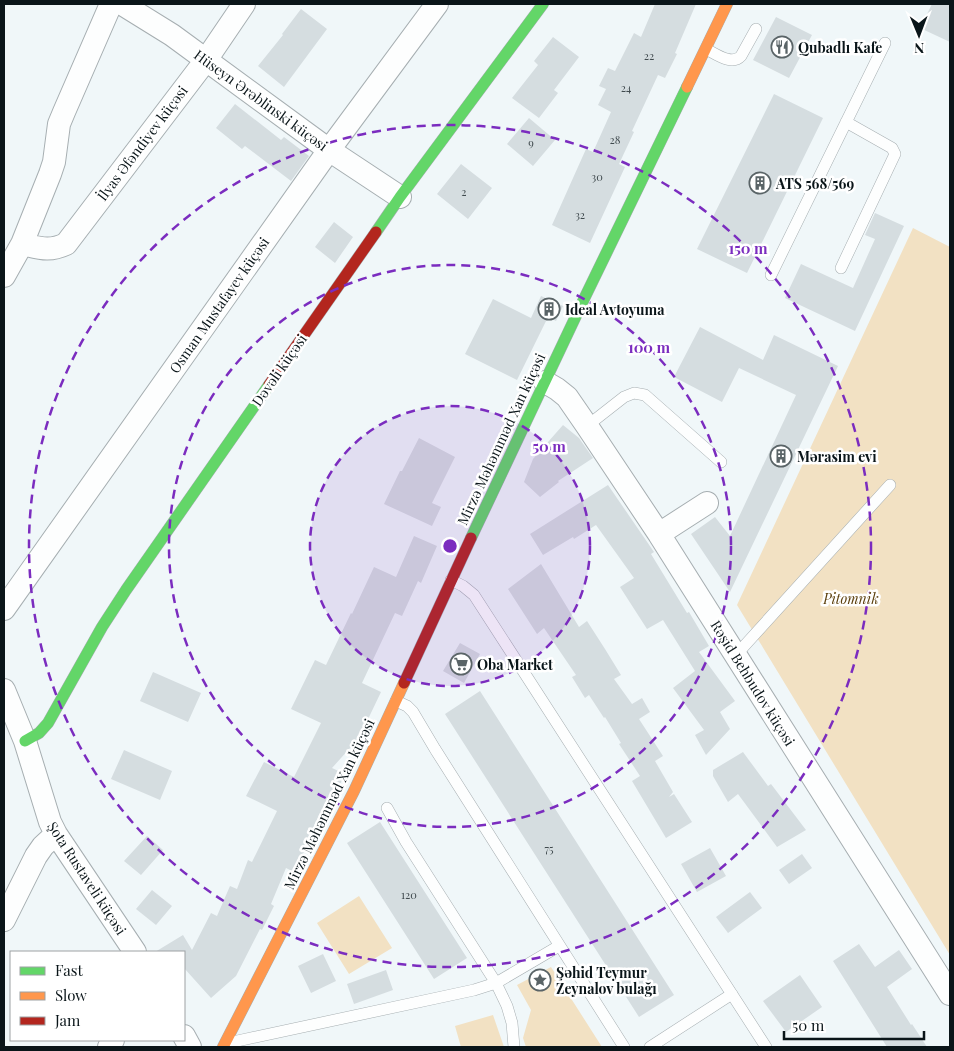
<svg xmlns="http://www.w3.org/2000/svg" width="954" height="1051" viewBox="0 0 954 1051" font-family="'Playfair Display',serif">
	<rect width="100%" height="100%" fill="#f0f7f9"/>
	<path fill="#f2e1c3" d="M913,228L950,247V955L737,605Z
		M359,896L392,948L349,974L317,923Z
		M551,967L602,1047H526L523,1038L531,1010L517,985Z
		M493,1015L504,1047H461L455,1026Z"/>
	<path fill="#d5dde0" d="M655,4H696L675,53L677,54L665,78L658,75L632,131L634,132L619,164L625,167L590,243L552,225L586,149L593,152L611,112L598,105L606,89L599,86L608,68L615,71L634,33L641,37Z
		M932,4H950V42L920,28Z
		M301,9L327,29L284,87L258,66L283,35L282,34Z
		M776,17L812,35L789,78L753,60Z
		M553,37L579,57L554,90L558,93L539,118L512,98L538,65L534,61Z
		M774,94L823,118L747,273L697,249Z
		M235,104L281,140L284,137L309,156L291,181L245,146L242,149L216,128Z
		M529,118L555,140L533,166L507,144Z
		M461,164L492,188L468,219L437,194Z
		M875,213L904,226L855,331L785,298L801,264L853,288L875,239L865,235Z
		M334,222L353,237L335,263L315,247Z
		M541,296L563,306L556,321L548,317L517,380L465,354L493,299L531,318Z
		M700,327L763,360L774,335L838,366L730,592L691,534L715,517L730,536L796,395L739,368L722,402L674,377Z
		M563,425L579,438L593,458L558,481L559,482L540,497L524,482L533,459Z
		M419,438L455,457L432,503L441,507L432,526L384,504L400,471H402Z
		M608,485L654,552L651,554L687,613L689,612L709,646L699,652L735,701L720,712L730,729L706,755L695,735L704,730L673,688L695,671L663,620L647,629L620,587L634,578L596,525L574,539L573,537L543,555L530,534Z
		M414,536L437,546L421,583L418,581L402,616L395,613L362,683L381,692L359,738L332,768L345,774L338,788L335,787L316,830L315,829L294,872L286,868L271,904L274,906L262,930L260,929L236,976L211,998L184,968V952H155L183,935L192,950L211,913L217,916L230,886L237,889L248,860L252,862L277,811L246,796L264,762L294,777L321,723L291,709L315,660L326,665L351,613L352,614L374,567L396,577Z
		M541,564L579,627L587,621L605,649L621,675L614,679L632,704L642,698L650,712L639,719L663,756L655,761L673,792L669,797L674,794L692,822L666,838L632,781L640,776L619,744L621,743L605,717L604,718L589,695L585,698L572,677L576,675L544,628L537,634L508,589Z
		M460,643L480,654L464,683L443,671Z
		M153,672L201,693L188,722L140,701Z
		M480,691L674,995L639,1017L445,714Z
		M124,750L172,771L160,800L111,779Z
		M743,752L768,786L771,784L806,830L777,847L738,794L728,802L713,776V770Z
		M380,822L467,958L434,979L347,843Z
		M147,836L163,850L141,875L124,861Z
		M710,848L726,876L697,892L681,864Z
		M802,854L812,868L789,884L779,870Z
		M152,890L172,906L156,925L136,909Z
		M750,892L762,908L728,933L716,917Z
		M859,944L875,967L899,950L912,969L887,987L911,1025L912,1024L927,1047H887L833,961Z
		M323,954L336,981L311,993L298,966Z
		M386,970L393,990L354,1004L347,984Z
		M800,975L822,1007L786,1032L763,1001Z"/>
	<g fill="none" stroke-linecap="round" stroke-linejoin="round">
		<g stroke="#a6aeb1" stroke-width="12">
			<path id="lane" d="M706,49C716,54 732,66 741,56L756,29
				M841,268L895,154L892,148L846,122
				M771,275L885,43
				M587,426L624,397L634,393L645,395L721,462
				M451,580L463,586L474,595L766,1047
				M736,655L890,485
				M396,701L407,706L413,712L435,749L624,1047
				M387,808L406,842L496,983L507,1006L512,1023L514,1047
				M228,1043L474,990L496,983L559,946
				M650,1047L732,994"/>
		</g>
		<g stroke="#a6aeb1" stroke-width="24">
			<path id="street" d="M122,4L172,35L329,150L400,197
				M22,244C40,248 49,252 66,244L206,60L244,4
				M4,276L22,244L50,174L54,162L59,124L64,112L111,4
				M545,382L557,389L567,397L587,426L659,534L950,994
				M659,534L707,503
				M4,609L329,150L437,4
				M4,690L25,741L50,822L56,834L135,952
				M4,920L36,856L43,846L56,834
				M184,1036L190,1047
				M109,1047L113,1040"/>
		</g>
		<g stroke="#a6aeb1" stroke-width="12">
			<path id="fast" d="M376,232L400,197L543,4
				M471,538L584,299L687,87
				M25,741L39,733L48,723L102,627L126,590L269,385"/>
		</g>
		<g stroke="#a6aeb1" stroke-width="12">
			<path id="slow" d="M687,87L727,4
				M223,1047L354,791L404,683"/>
		</g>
		<g stroke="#a6aeb1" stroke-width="12">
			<path id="jam" d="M269,385L376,232
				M404,683L471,538"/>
		</g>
		<use href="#lane" stroke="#fdfefe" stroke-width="11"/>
		<use href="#street" stroke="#fdfefe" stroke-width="22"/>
		<use href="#fast" stroke="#63d668" stroke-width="11"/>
		<use href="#slow" stroke="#ff974d" stroke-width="11"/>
		<use href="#jam" stroke="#b3261e" stroke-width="11"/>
	</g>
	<circle cx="450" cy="546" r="140" fill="#7b2cbf" fill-opacity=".12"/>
	<g fill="none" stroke="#7b2cbf" stroke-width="2.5" stroke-dasharray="9 6">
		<circle cx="450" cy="546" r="140"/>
		<circle cx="450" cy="546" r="281"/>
		<circle cx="450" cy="546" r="421"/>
	</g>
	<defs>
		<g id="restaurant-ring" transform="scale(1.125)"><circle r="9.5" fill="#fff" stroke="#5a6467" stroke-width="1.5"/><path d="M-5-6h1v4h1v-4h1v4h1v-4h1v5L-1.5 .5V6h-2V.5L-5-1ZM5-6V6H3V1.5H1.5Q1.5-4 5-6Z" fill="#5a6467"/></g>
		<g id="building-ring" transform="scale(1.125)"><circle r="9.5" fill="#fff" stroke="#5a6467" stroke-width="1.5"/><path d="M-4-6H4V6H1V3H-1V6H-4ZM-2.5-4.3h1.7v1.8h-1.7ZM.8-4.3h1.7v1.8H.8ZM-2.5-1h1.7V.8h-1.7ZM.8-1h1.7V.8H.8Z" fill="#5a6467"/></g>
		<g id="supermarket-ring" transform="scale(1.125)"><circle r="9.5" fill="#fff" stroke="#5a6467" stroke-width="1.5"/><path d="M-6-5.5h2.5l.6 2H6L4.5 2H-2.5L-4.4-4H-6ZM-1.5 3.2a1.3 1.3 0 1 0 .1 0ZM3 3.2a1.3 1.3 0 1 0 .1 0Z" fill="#5a6467"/></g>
		<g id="sight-ring" transform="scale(1.125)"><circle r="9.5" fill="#fff" stroke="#5a6467" stroke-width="1.5"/><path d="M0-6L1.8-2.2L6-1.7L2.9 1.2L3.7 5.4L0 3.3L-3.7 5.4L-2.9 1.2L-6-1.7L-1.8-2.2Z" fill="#5a6467"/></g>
	</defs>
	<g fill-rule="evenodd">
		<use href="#restaurant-ring" x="782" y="47"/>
		<use href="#building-ring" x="760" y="183"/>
		<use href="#building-ring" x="549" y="309"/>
		<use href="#building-ring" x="781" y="456"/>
		<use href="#supermarket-ring" x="461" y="664"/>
		<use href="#sight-ring" x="540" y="980"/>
	</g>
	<g text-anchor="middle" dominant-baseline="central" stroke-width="5" stroke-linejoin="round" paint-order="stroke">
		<g font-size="11" fill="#404a4e">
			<text x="649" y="55">22</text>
			<text x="626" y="87">24</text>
			<text x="615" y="139">28</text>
			<text x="531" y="142">9</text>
			<text x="597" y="176">30</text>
			<text x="464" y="191">2</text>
			<text x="580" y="214">32</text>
			<text x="549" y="848">75</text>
			<text x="409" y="894">120</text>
		</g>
		<g font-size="14" font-weight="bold" fill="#0a1519" stroke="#fff" text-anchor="start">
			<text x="798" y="47">Qubadlı Kafe</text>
			<text x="776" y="183">ATS 568/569</text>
			<text x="565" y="309">Ideal Avtoyuma</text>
			<text x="797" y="456">Mərasim evi</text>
			<text x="477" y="664">Oba Market</text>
			<text x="556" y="972">Şəhid Teymur<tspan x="556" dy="16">Zeynalov bulağı</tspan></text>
		</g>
		<g font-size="14" fill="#0a1519" stroke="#fff">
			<text transform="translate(261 100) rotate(36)">Hüseyn Ərəblinski küçəsi</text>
			<text transform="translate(142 143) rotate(-53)">İlyas Əfəndiyev küçəsi</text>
			<text transform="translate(219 305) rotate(-55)">Osman Mustafayev küçəsi</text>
			<text transform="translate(279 370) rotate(-55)">Dəvəli küçəsi</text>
			<text transform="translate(501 439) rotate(-65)">Mirzə Məhəmməd Xan küçəsi</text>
			<text transform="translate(753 683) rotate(58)">Rəşid Behbudov küçəsi</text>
			<text transform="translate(329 804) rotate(-64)">Mirzə Məhəmməd Xan küçəsi</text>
			<text transform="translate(87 878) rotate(57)">Şota Rustaveli küçəsi</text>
		</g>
		<g font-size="14" font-style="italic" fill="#5c400e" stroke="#fff">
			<text x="851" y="598">Pitomnik</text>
		</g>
	</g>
	<circle cx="450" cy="546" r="8" fill="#7b2cbf" stroke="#fff" stroke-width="2.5"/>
	<g font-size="15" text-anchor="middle" font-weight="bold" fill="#7b2cbf" stroke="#fff" stroke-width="5" stroke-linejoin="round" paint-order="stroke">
		<text x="748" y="254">150 m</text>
		<text x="649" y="353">100 m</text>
		<text x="549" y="452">50 m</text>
	</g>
	<rect width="954" height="1051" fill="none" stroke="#0a1519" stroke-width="10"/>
	<rect x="10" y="951" width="175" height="90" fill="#ffffff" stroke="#9da1a3"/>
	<rect x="20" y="967" width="25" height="8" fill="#63d668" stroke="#9da1a3"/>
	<text x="55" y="976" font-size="15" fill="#0a1519">Fast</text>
	<rect x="20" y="992" width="25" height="8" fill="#ff974d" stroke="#9da1a3"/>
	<text x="55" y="1001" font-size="15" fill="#0a1519">Slow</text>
	<rect x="20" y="1017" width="25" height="8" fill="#b3261e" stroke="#9da1a3"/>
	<text x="55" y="1026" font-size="15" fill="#0a1519">Jam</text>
	<g transform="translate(919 35) rotate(179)" stroke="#ffffff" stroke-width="4" paint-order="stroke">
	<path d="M0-4L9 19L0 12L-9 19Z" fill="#0a1519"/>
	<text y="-8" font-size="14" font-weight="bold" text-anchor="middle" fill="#0a1519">N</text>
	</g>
	<path d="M784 1031v8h140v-8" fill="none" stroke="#0a1519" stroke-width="2.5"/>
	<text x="792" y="1031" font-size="15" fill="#0a1519" stroke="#ffffff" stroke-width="4" paint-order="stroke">50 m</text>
</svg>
